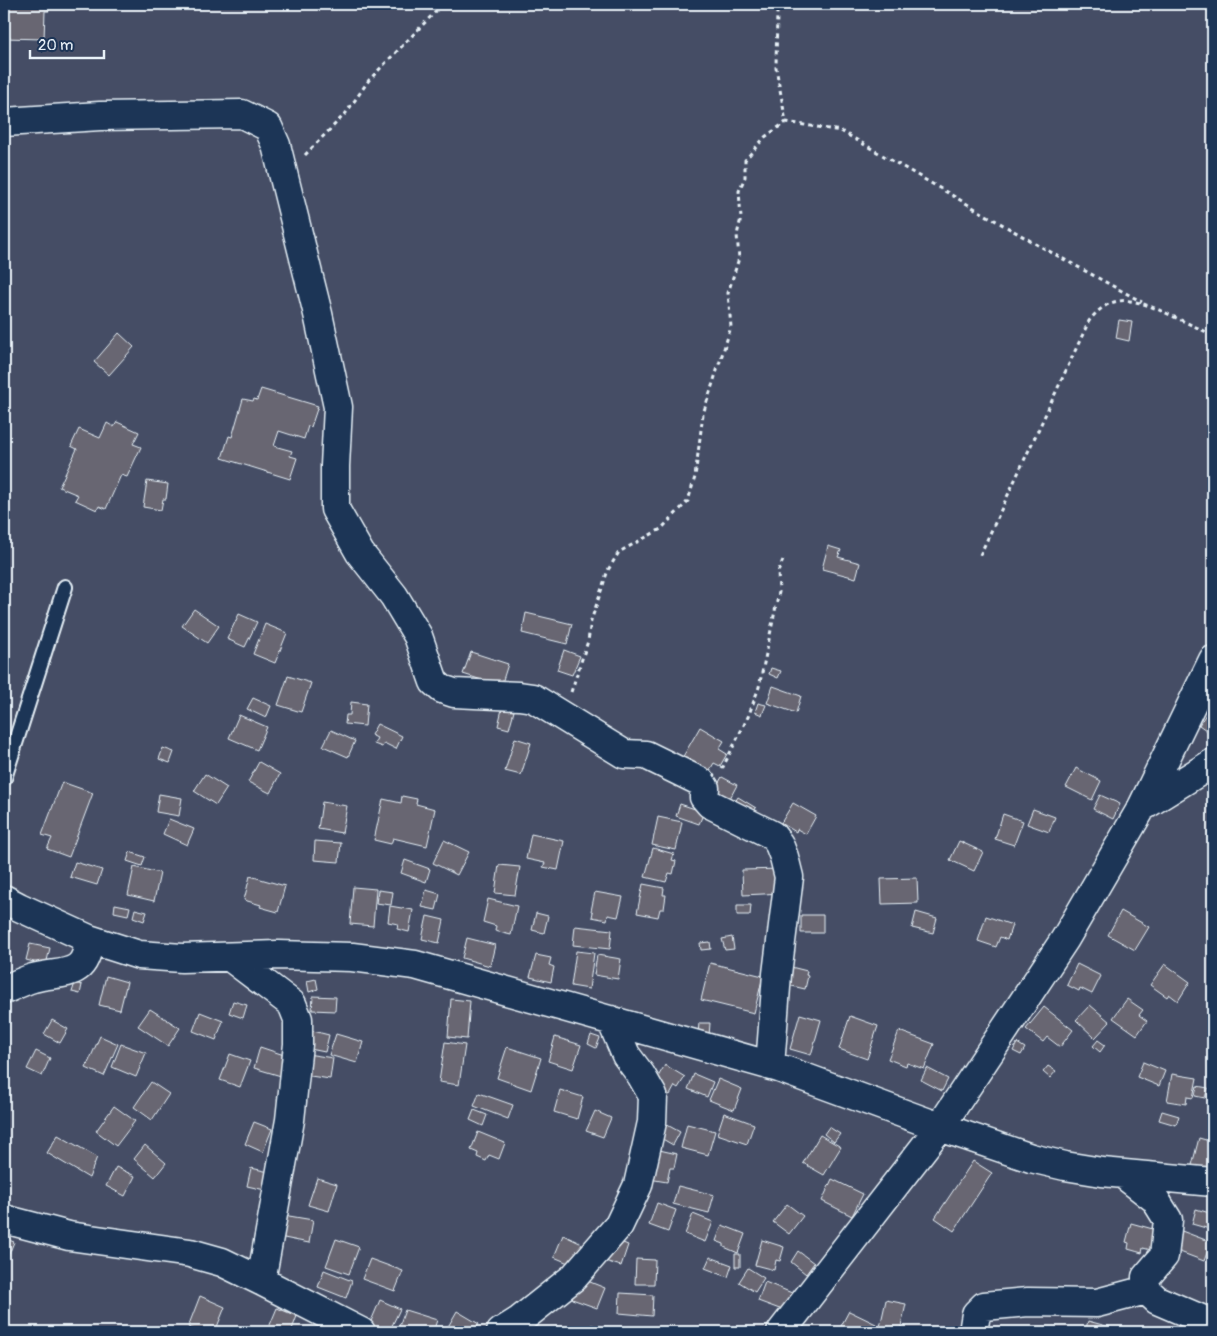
<svg xmlns="http://www.w3.org/2000/svg" width="1217" height="1336" viewBox="0 0 1217 1336" font-family="Pangolin,sans-serif">
	<rect width="100%" height="100%" fill="#34445f"/>
	<filter id="ink" filterUnits="userSpaceOnUse"><feTurbulence type="fractalNoise" baseFrequency=".02" numOctaves="2"/><feDisplacementMap in="SourceGraphic" scale="10" xChannelSelector="R" yChannelSelector="G"/><feConvolveMatrix kernelMatrix="1 2 1 2 8 2 1 2 1" color-interpolation-filters="sRGB"/></filter>
	<g filter="url(#ink)">
		<path fill="#444e65" d="M4,4H1213V1332H4Z"/>
		<path fill="#686672" stroke="#e8f1f8" d="M4,4H49V11H45L44,39L4,38Z
			M1119,320L1132,322L1129,341L1116,338Z
			M119,333L134,347L109,375L94,362Z
			M261,389L318,406L311,427L308,426L304,439L279,431L274,446L292,451L290,456L297,458L290,479L222,458L229,436L232,437L243,399L253,401L254,399L257,400Z
			M117,422L139,432L133,444L141,447L127,477L121,475L106,509L99,506L97,510L75,500L78,495L59,487L77,449L71,446L79,429L100,438L107,423L114,427Z
			M147,481L168,484L166,499H163L161,510L143,507Z
			M828,546L841,550L838,557L860,563L856,578L822,569Z
			M194,609L219,626L207,643L182,626Z
			M526,613L572,624L567,644L522,633Z
			M239,614L257,622L245,647L227,639Z
			M265,624L287,633L275,663L253,654Z
			M564,650L580,656L572,675L557,670Z
			M471,652L508,664L501,686L463,674Z
			M771,668L781,671L778,678L769,674Z
			M288,676L311,683L301,712L278,705Z
			M773,686L801,696L796,713L767,703Z
			M253,698L271,706L266,718L247,709Z
			M351,702L367,704L365,726L345,724L346,715H350Z
			M758,703L766,705L762,715L755,712Z
			M1213,703V735L1199,725Z
			M502,709L514,711L509,729L498,726Z
			M239,715L267,727L257,750L229,738Z
			M377,724L402,736L396,749L384,743L382,747L374,744L377,738L371,735Z
			M700,727L724,741L719,749L727,754L720,766L714,763L707,775L681,760Z
			M331,730L355,741L348,757L323,746Z
			M515,738L531,743L521,775L505,771Z
			M163,748L174,752L170,763L159,759Z
			M259,762L280,774L270,793L248,782Z
			M1076,768L1101,781L1092,800L1066,787Z
			M205,774L227,788L216,805L194,791Z
			M722,777L737,785L728,802L712,794Z
			M62,782L93,793L69,857L47,849L52,838L42,835Z
			M159,794L182,798L179,816L156,812Z
			M1100,795L1120,804L1113,819L1093,809Z
			M402,796L417,799L416,804L435,809L427,846L393,838L391,844L374,840L383,799L401,803Z
			M738,797L756,808L750,818L732,807Z
			M322,802L347,806L342,833L318,829Z
			M793,803L816,816L806,834L797,829L796,832L781,823Z
			M680,804L704,812L699,824L676,816Z
			M1033,809L1055,817L1049,832L1027,824Z
			M1003,814L1023,821L1014,845L995,839Z
			M658,817L682,822L676,850L652,845Z
			M169,819L194,829L187,845L163,834Z
			M531,834L564,841L558,870L543,867L545,863L526,859Z
			M444,840L469,852L457,875L433,863Z
			M315,841L341,843L339,862L314,860Z
			M959,841L983,852L974,871L950,860Z
			M653,848L674,854L672,860L676,861L673,874L669,873L666,882L645,877Z
			M130,852L145,857L142,866L127,861Z
			M405,860L430,869L426,882L401,873Z
			M75,862L102,870L97,885L70,877Z
			M499,865L520,867L515,895L495,893Z
			M134,867L160,873L154,901L128,895Z
			M782,869L783,893L743,895L742,870Z
			M250,876L285,886L278,912L260,907L261,905L244,900Z
			M917,878L918,903L882,904L881,879Z
			M643,884L664,888L663,895H666L664,909H660L658,917L637,913Z
			M353,887L376,889L373,926L350,924Z
			M378,890L393,892L391,905L376,903Z
			M426,890L440,894L436,910L422,907Z
			M595,892L623,897L618,917L608,915L607,920L592,917L593,912L591,911Z
			M488,899L517,906L511,935L495,931L496,926L483,922Z
			M115,904L130,907L128,915L114,912Z
			M737,905H751L750,915H737Z
			M390,906L413,910L409,932L397,929L398,924L388,922Z
			M135,909L147,912L144,921L133,917Z
			M1121,911L1149,927L1135,950L1108,935Z
			M916,912L937,918L933,933L912,928Z
			M536,913L548,916L544,933L532,930Z
			M801,915H823V933H801Z
			M427,916L444,920L439,943L422,939Z
			M986,916L1012,925L1007,940L1000,937L996,947L978,941Z
			M575,926L612,930L610,949L573,945Z
			M732,937L734,949L725,950L722,939Z
			M467,938L495,945L490,966L462,958Z
			M710,942L711,949L701,950L700,943Z
			M30,944L50,948L46,965L26,960Z
			M576,951L594,953L589,989L571,986Z
			M536,955L551,958L549,965L554,967L551,982L530,977Z
			M597,955L621,959L618,979L594,975Z
			M710,963L763,976L754,1013L701,1000Z
			M1077,964L1101,976L1092,994L1080,988L1079,991L1067,985Z
			M1165,964L1190,982L1178,1001L1169,994L1167,997L1150,985Z
			M787,966L807,971L806,975L808,976L805,989L783,984Z
			M106,976L127,982L120,1010L99,1005Z
			M316,979L318,989L309,992L307,981Z
			M75,983L82,985L80,994L72,992Z
			M313,996L336,997L335,1011L312,1010Z
			M451,999L470,1001L467,1039L448,1037Z
			M1127,999L1143,1010L1139,1015L1147,1021L1137,1035L1113,1018Z
			M233,1001L247,1005L243,1018L229,1013Z
			M1090,1005L1110,1022L1095,1038L1076,1020Z
			M1044,1007L1073,1030L1060,1047L1047,1037L1043,1042L1026,1029Z
			M150,1009L180,1028L168,1046L138,1026Z
			M200,1012L223,1021L216,1040L193,1031Z
			M800,1014L821,1020L811,1055L790,1049Z
			M850,1016L878,1026L867,1059L839,1049Z
			M52,1020L68,1029L60,1043L44,1034Z
			M699,1023H710L709,1036L698,1035Z
			M309,1030L329,1035L325,1052L305,1048Z
			M899,1031L934,1044L924,1069L907,1063L906,1066L888,1059Z
			M336,1034L363,1042L357,1063L329,1055Z
			M591,1035L600,1038L596,1048L588,1044Z
			M100,1036L118,1044L104,1076L86,1068Z
			M555,1037L581,1045L573,1069L548,1061Z
			M1098,1040L1105,1045L1100,1052L1093,1046Z
			M445,1042L465,1045L459,1085L439,1082Z
			M1017,1043L1025,1048L1021,1055L1013,1051Z
			M121,1044L146,1053L136,1077L112,1067Z
			M260,1047L287,1056L281,1076L254,1068Z
			M507,1047L541,1058L531,1090L497,1078Z
			M36,1051L50,1058L42,1076L27,1069Z
			M230,1054L250,1061L240,1087L220,1080Z
			M307,1054L333,1058L330,1079L304,1075Z
			M1143,1062L1165,1071L1159,1086L1137,1077Z
			M665,1065L685,1077L678,1088L675,1086L670,1095L653,1085Z
			M1048,1066L1056,1071L1050,1078L1043,1072Z
			M927,1068L948,1079L942,1091L921,1080Z
			M694,1074L713,1082L707,1097L688,1089Z
			M1172,1074L1197,1078L1193,1098L1187,1097L1186,1104L1167,1101Z
			M718,1079L742,1089L734,1110L709,1100Z
			M151,1082L169,1094L152,1120L134,1107Z
			M1197,1086L1208,1088L1205,1098L1195,1096Z
			M560,1090L583,1097L577,1119L554,1112Z
			M479,1093L513,1105L508,1119L474,1106Z
			M114,1106L135,1121L116,1146L96,1131Z
			M474,1110L487,1115L483,1126L470,1120Z
			M595,1111L611,1118L603,1137L586,1131Z
			M1162,1111L1179,1116L1176,1125L1159,1120Z
			M724,1113L754,1124L747,1144L717,1134Z
			M660,1121L680,1132L673,1145L654,1134Z
			M254,1122L272,1129L263,1152L245,1144Z
			M687,1124L715,1131L708,1155L681,1148Z
			M829,1127L840,1134L834,1142L824,1134Z
			M478,1132L505,1143L499,1159L489,1155L486,1161L477,1157L478,1153L471,1150Z
			M58,1135L97,1157L89,1178L47,1153Z
			M820,1135L841,1147L824,1175L803,1163Z
			M1199,1138L1213,1142V1171L1191,1169Z
			M145,1145L166,1163L155,1177L134,1159Z
			M655,1149L677,1154L674,1168H670L667,1182L649,1179Z
			M973,1161L992,1173L954,1231L935,1218Z
			M116,1167L135,1176L125,1196L106,1186Z
			M251,1168L278,1174L274,1192L247,1186Z
			M317,1178L337,1184L329,1211L308,1205Z
			M832,1179L863,1194L852,1216L822,1201Z
			M678,1186L714,1195L709,1213L673,1204Z
			M657,1203L676,1210L668,1232L649,1225Z
			M787,1204L803,1216L789,1234L773,1222Z
			M1196,1209L1213,1214V1230L1192,1224Z
			M693,1214L713,1222L705,1242L685,1234Z
			M283,1215L313,1220L309,1243L279,1237Z
			M1131,1223L1160,1231L1155,1251L1143,1248L1142,1253L1128,1249L1129,1243L1126,1242Z
			M722,1225L745,1234L738,1253L724,1247V1244L716,1241Z
			M1179,1230L1211,1242L1204,1261L1172,1249Z
			M563,1235L582,1244L573,1265L554,1257Z
			M4,1238L14,1242L4,1266Z
			M336,1239L359,1247L349,1274L326,1266Z
			M613,1239L628,1245L621,1266L605,1261Z
			M762,1240L784,1247L780,1261L776,1260L774,1270L755,1265Z
			M798,1251L814,1263L806,1274L791,1262Z
			M735,1254H740V1267H735Z
			M710,1257L732,1265L728,1277L705,1268Z
			M370,1259L403,1271L395,1291L362,1279Z
			M636,1259L655,1260L654,1284H635Z
			M748,1268L764,1278L755,1292L739,1282Z
			M324,1270L352,1281L346,1298L318,1287Z
			M580,1278L605,1288L597,1308L572,1299Z
			M765,1282L792,1293L785,1311L758,1301Z
			M620,1293L653,1295L652,1316L619,1313Z
			M200,1296L225,1307L215,1332H201L188,1327Z
			M380,1300L400,1309L389,1332H382L369,1326Z
			M886,1300L906,1304L900,1331L880,1327Z
			M277,1308L297,1316L291,1332H267Z
			M405,1310L437,1320L433,1332H397Z
			M457,1311L479,1324L474,1332H445Z
			M849,1311L876,1324L872,1332H849L840,1328Z
			M1088,1321L1110,1327L1108,1332H1085Z
			M591,1325L615,1328V1332H590Z"/>
		<g fill="none" stroke-linecap="round" stroke-linejoin="round">
			<g stroke="#e8f1f8" stroke-width="18">
				<path id="service" d="M4,778L65,587"/>
			</g>
			<g stroke="#e8f1f8" stroke-width="31">
				<path id="minor" d="M4,122L100,116L242,114L268,127L276,145L318,314L338,407L335,466V509L360,553L394,596L418,636L434,682L442,689L454,693L519,696L533,698L624,754L646,755L701,782L705,788L704,797L710,804L772,835L779,844L784,857L789,877L777,974L770,1066
					M1142,807L1213,763
					M4,899L19,907L89,939L139,955L182,958L277,955L352,957L415,965L779,1068L940,1127L1031,1158L1065,1166L1102,1172L1213,1182
					M230,957L292,1004L298,1019V1044L290,1120L261,1281
					M4,990C13,986 23,981 33,978C62,970 86,980 89,939
					M1124,1175L1155,1199L1168,1220L1164,1256L1146,1277V1290L1157,1300L1213,1324
					M4,1219L69,1236L190,1253L222,1262L261,1281L361,1332
					M501,1332L520,1320L574,1277L619,1225L638,1185L652,1122L653,1096L641,1075L626,1055L611,1020
					M781,1332L940,1127L1065,939L1142,807L1213,660
					M973,1332L976,1314L984,1306L1028,1302L1097,1303L1146,1290"/>
			</g>
			<path stroke="#e8f1f8" stroke-width="3" stroke-dasharray="4 4" stroke-linecap="butt" d="M772,4L777,11L776,68L786,122L841,131L1036,244L1142,302
				M305,155L346,113L369,80L443,4
				M980,555L1089,321C1113,290 1137,300 1168,314C1183,321 1198,328 1213,335
				M571,692L588,641L591,621L608,570L619,552L661,529L688,501L695,477L703,414L731,327L728,293L739,258L737,235L741,218L739,191L745,177V160L765,137L786,122
				M722,769L748,717L759,687L779,592L778,572L783,560"/>
			<use href="#service" stroke="#1d3557" stroke-width="14"/>
			<use href="#minor" stroke="#1d3557" stroke-width="28"/>
		</g>
	</g>
	<rect width="1217" height="1336" fill="none" stroke="#1d3557" stroke-width="20"/>
	<rect x="10" y="10" width="1197" height="1316" fill="none" stroke="#e8f1f8" stroke-width="2" filter="url(#ink)"/>
	<path d="M30 50v8h74v-8" fill="none" stroke="#e8f1f8" stroke-width="2.5"/>
	<text x="38" y="50" font-size="15" fill="#e8f1f8" stroke="#1d3557" stroke-width="4" paint-order="stroke">20 m</text>
</svg>
